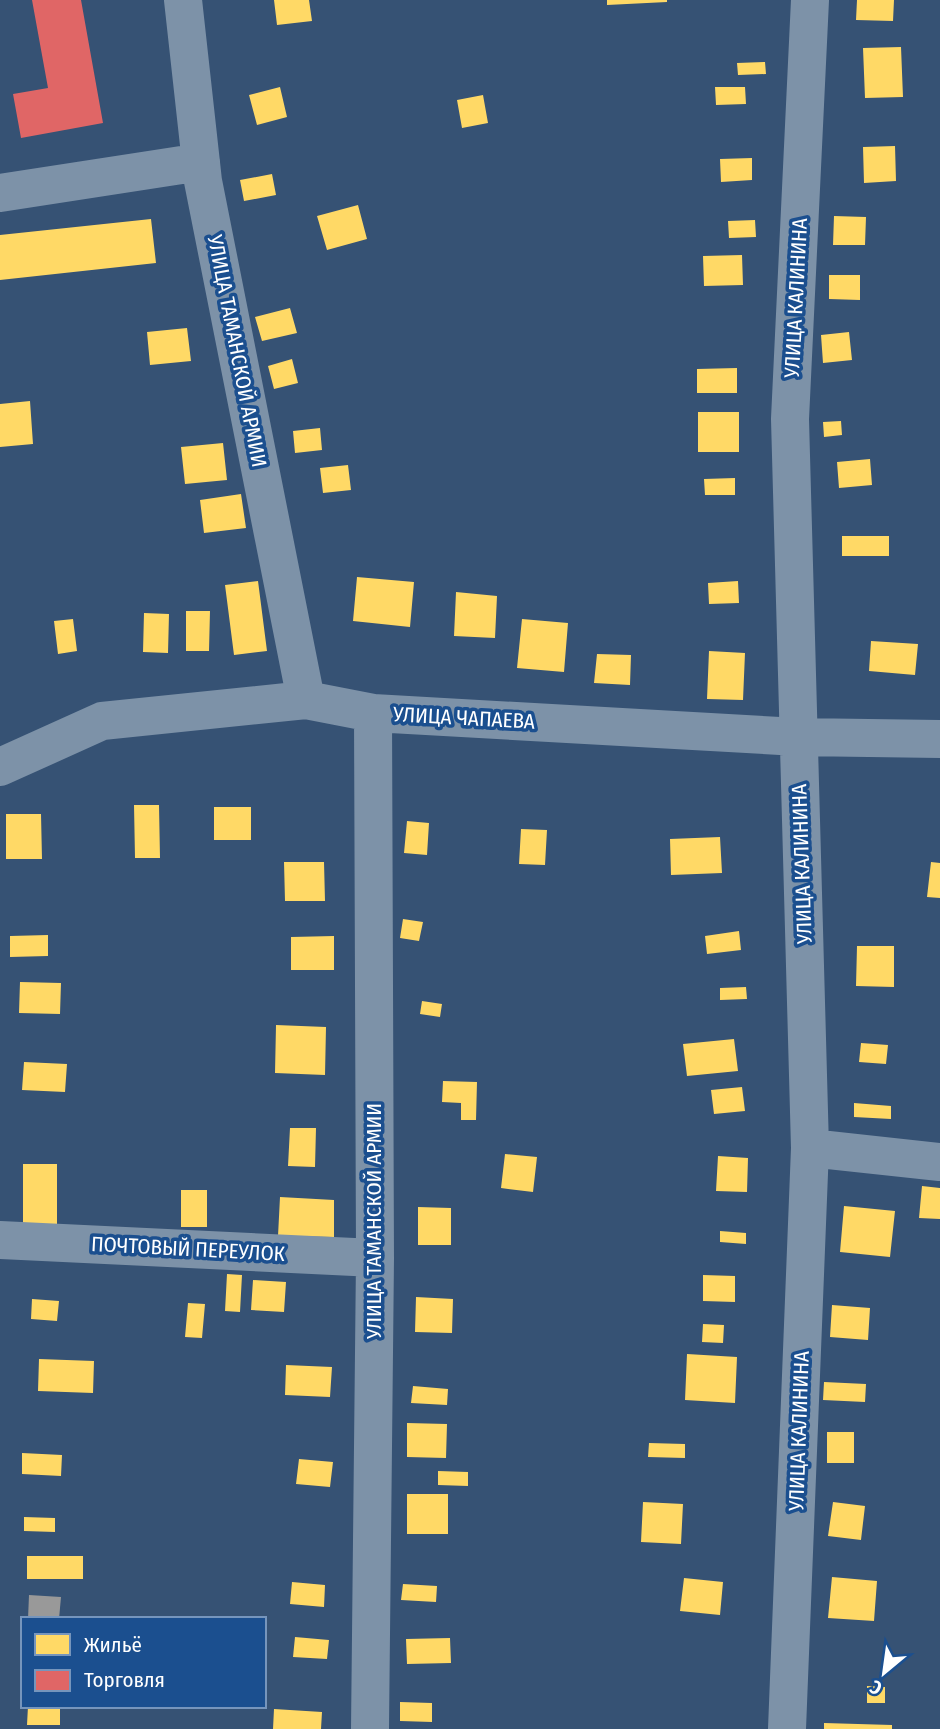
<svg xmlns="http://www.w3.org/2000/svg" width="940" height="1729" viewBox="0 0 940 1729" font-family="'Fira Sans Condensed',sans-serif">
	<rect width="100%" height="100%" fill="#365274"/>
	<path fill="#ffd966" d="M274,0H309L312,21L277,25Z
		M607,0H667V2L607,5Z
		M857,0H894L893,21L856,20Z
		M901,47L903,97L865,98L863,48Z
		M765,62L766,74L738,75L737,63Z
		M280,87L287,117L257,125L249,95Z
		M715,87H745L746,104L716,105Z
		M483,95L488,123L462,128L457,100Z
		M895,146L896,181L864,183L863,147Z
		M752,158V180L721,182L720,159Z
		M272,174L276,195L244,201L240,180Z
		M358,205L367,239L327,250L317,216Z
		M834,216L866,217L865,245H833Z
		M151,219L156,263L0,280V235Z
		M755,220L756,237L729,238L728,221Z
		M742,255L743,285L704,286L703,256Z
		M829,275H860V300L829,299Z
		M290,308L297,333L262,341L255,317Z
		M187,328L191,361L150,365L147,332Z
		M849,332L852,360L823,363L821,335Z
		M292,359L298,383L274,389L268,366Z
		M737,368V393H697V369Z
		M30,401L33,444L0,447V404Z
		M698,412H739V452H698Z
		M841,421L842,435L824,437L823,422Z
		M320,428L322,450L295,453L293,431Z
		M223,443L227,480L185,484L181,447Z
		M870,459L872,485L839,488L837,462Z
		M348,465L351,490L323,493L320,468Z
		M735,478V495H705L704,479Z
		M241,494L246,528L204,533L200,500Z
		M842,536H889V556H842Z
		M357,577L414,582L410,627L353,621Z
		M258,581L267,651L234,655L225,585Z
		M738,581L739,603L709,604L708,583Z
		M456,592L497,596L495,638L454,636Z
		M186,611H210L209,651H186Z
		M144,613L169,614L168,653L143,652Z
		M73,619L77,651L58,654L54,621Z
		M522,619L568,623L564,672L517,668Z
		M871,641L918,644L915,675L869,671Z
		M709,651L745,653L743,700L707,699Z
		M597,654L631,655L630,685L594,683Z
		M134,805H159L160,858H135Z
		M214,807H251V840H214Z
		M6,814H41L42,859H6Z
		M407,821L429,823L427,855L404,853Z
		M521,829L547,830L545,865L519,864Z
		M720,837L722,873L671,875L670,839Z
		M284,862H324L325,901H285Z
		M931,862L940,863V898L927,897Z
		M403,919L423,922L419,941L400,938Z
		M739,931L741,950L707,954L705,936Z
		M48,935V956L10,957V936Z
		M334,936V970H291V937Z
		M857,946H894V987L856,986Z
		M20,982L61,983L60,1014L19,1013Z
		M746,987L747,999L720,1000V988Z
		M422,1001L442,1004L440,1017L420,1014Z
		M276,1025L326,1027L325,1075L275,1073Z
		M734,1039L738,1071L687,1076L683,1044Z
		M861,1043L888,1045L886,1064L859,1062Z
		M24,1062L67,1064L65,1092L22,1090Z
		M443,1081L477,1082L476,1120H461V1103L442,1102Z
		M742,1087L745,1111L714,1114L711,1090Z
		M854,1103L891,1106V1119L854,1117Z
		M290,1128H316L315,1167L288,1166Z
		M505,1154L537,1157L533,1192L501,1188Z
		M718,1156L748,1158L747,1192L716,1191Z
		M23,1164H57V1226H23Z
		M922,1186L940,1188V1219L919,1218Z
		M181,1190H207V1227H181Z
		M280,1197L334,1200V1237L278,1236Z
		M844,1206L895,1211L890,1257L840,1252Z
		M418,1207L451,1208V1245H418Z
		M720,1231L746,1233V1244L720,1242Z
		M227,1274L242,1275L240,1312L225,1311Z
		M703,1275L735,1276V1302L703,1301Z
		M253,1280L286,1282L284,1312L251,1310Z
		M416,1297L453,1299L452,1333L415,1332Z
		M32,1299L59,1301L57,1321L31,1319Z
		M188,1303L205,1304L202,1338L185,1337Z
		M832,1305L870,1308L868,1340L830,1337Z
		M703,1324L724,1325L723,1343L702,1342Z
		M687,1354L737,1357L735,1403L685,1400Z
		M39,1359L94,1361L93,1393L38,1391Z
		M286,1365L332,1367L330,1397L285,1395Z
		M824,1382L866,1384L865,1402L823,1400Z
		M413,1386L448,1389L447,1405L411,1403Z
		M407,1423L447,1424L446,1458L407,1457Z
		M827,1432H854V1463H827Z
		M649,1443L685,1444V1458L648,1457Z
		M22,1453L62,1455L61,1476L22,1474Z
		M299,1459L333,1462L330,1487L296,1484Z
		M438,1471L468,1472V1486L438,1485Z
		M407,1494H448V1534H407Z
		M643,1502L683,1504L681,1544L641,1542Z
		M833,1502L865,1506L861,1540L828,1536Z
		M24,1517L55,1518V1532L24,1531Z
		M27,1556H83V1579H27Z
		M832,1577L877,1581L874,1621L828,1618Z
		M684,1578L723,1582L720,1615L680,1611Z
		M292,1582L325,1585L324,1607L290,1604Z
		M403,1584L437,1586L436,1602L401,1600Z
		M295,1637L329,1640L327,1659L293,1657Z
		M450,1638L451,1663L407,1664L406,1639Z
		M867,1686L885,1687V1703H867Z
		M400,1702L432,1703V1722L400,1721Z
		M28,1706H60V1725H27Z
		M274,1709L322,1712L321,1729H273Z
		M824,1723L892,1725V1729H824Z"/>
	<path fill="#e06666" d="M32,0H81L103,123L21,138L13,94L48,88Z"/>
	<path fill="#999" d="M29,1595L61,1597L59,1619H28Z"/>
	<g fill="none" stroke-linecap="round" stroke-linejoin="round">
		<path stroke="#7d92a8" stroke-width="38" d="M183,0L203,181L306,700
			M0,193L201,162
			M0,767L102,721L306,700L373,713L798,737L940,739
			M810,1148L940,1162
			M0,1240L375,1258
			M370,1729L375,1258L373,713
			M787,1729L810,1148L790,419L810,0"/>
	</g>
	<g text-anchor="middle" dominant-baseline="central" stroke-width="7" stroke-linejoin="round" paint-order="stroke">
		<g font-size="21" fill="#fff" stroke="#1b4f8f">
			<text transform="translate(796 298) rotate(-87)">УЛИЦА КАЛИНИНА</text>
			<text transform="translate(237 351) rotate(79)">УЛИЦА ТАМАНСКОЙ АРМИИ</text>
			<text transform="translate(464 718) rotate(3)">УЛИЦА ЧАПАЕВА</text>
			<text transform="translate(802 864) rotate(-92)">УЛИЦА КАЛИНИНА</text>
			<text transform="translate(374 1221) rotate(-90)">УЛИЦА ТАМАНСКОЙ АРМИИ</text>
			<text transform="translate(188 1249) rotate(3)">ПОЧТОВЫЙ ПЕРЕУЛОК</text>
			<text transform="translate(799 1431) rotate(-88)">УЛИЦА КАЛИНИНА</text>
		</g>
	</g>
	<rect x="21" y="1617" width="245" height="91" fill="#1b4f8f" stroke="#7695bc" stroke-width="2"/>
	<rect x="35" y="1634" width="35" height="21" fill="#ffd966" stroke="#7695bc" stroke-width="2"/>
	<text x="84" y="1652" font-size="21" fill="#ffffff">Жильё</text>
	<rect x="35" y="1670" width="35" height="21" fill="#e06666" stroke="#7695bc" stroke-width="2"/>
	<text x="84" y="1687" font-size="21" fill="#ffffff">Торговля</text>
	<g transform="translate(884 1673) rotate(209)" stroke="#1b4f8f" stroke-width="5" paint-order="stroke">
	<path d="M0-5L12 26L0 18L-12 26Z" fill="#ffffff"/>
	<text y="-10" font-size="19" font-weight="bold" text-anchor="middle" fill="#ffffff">С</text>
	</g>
</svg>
